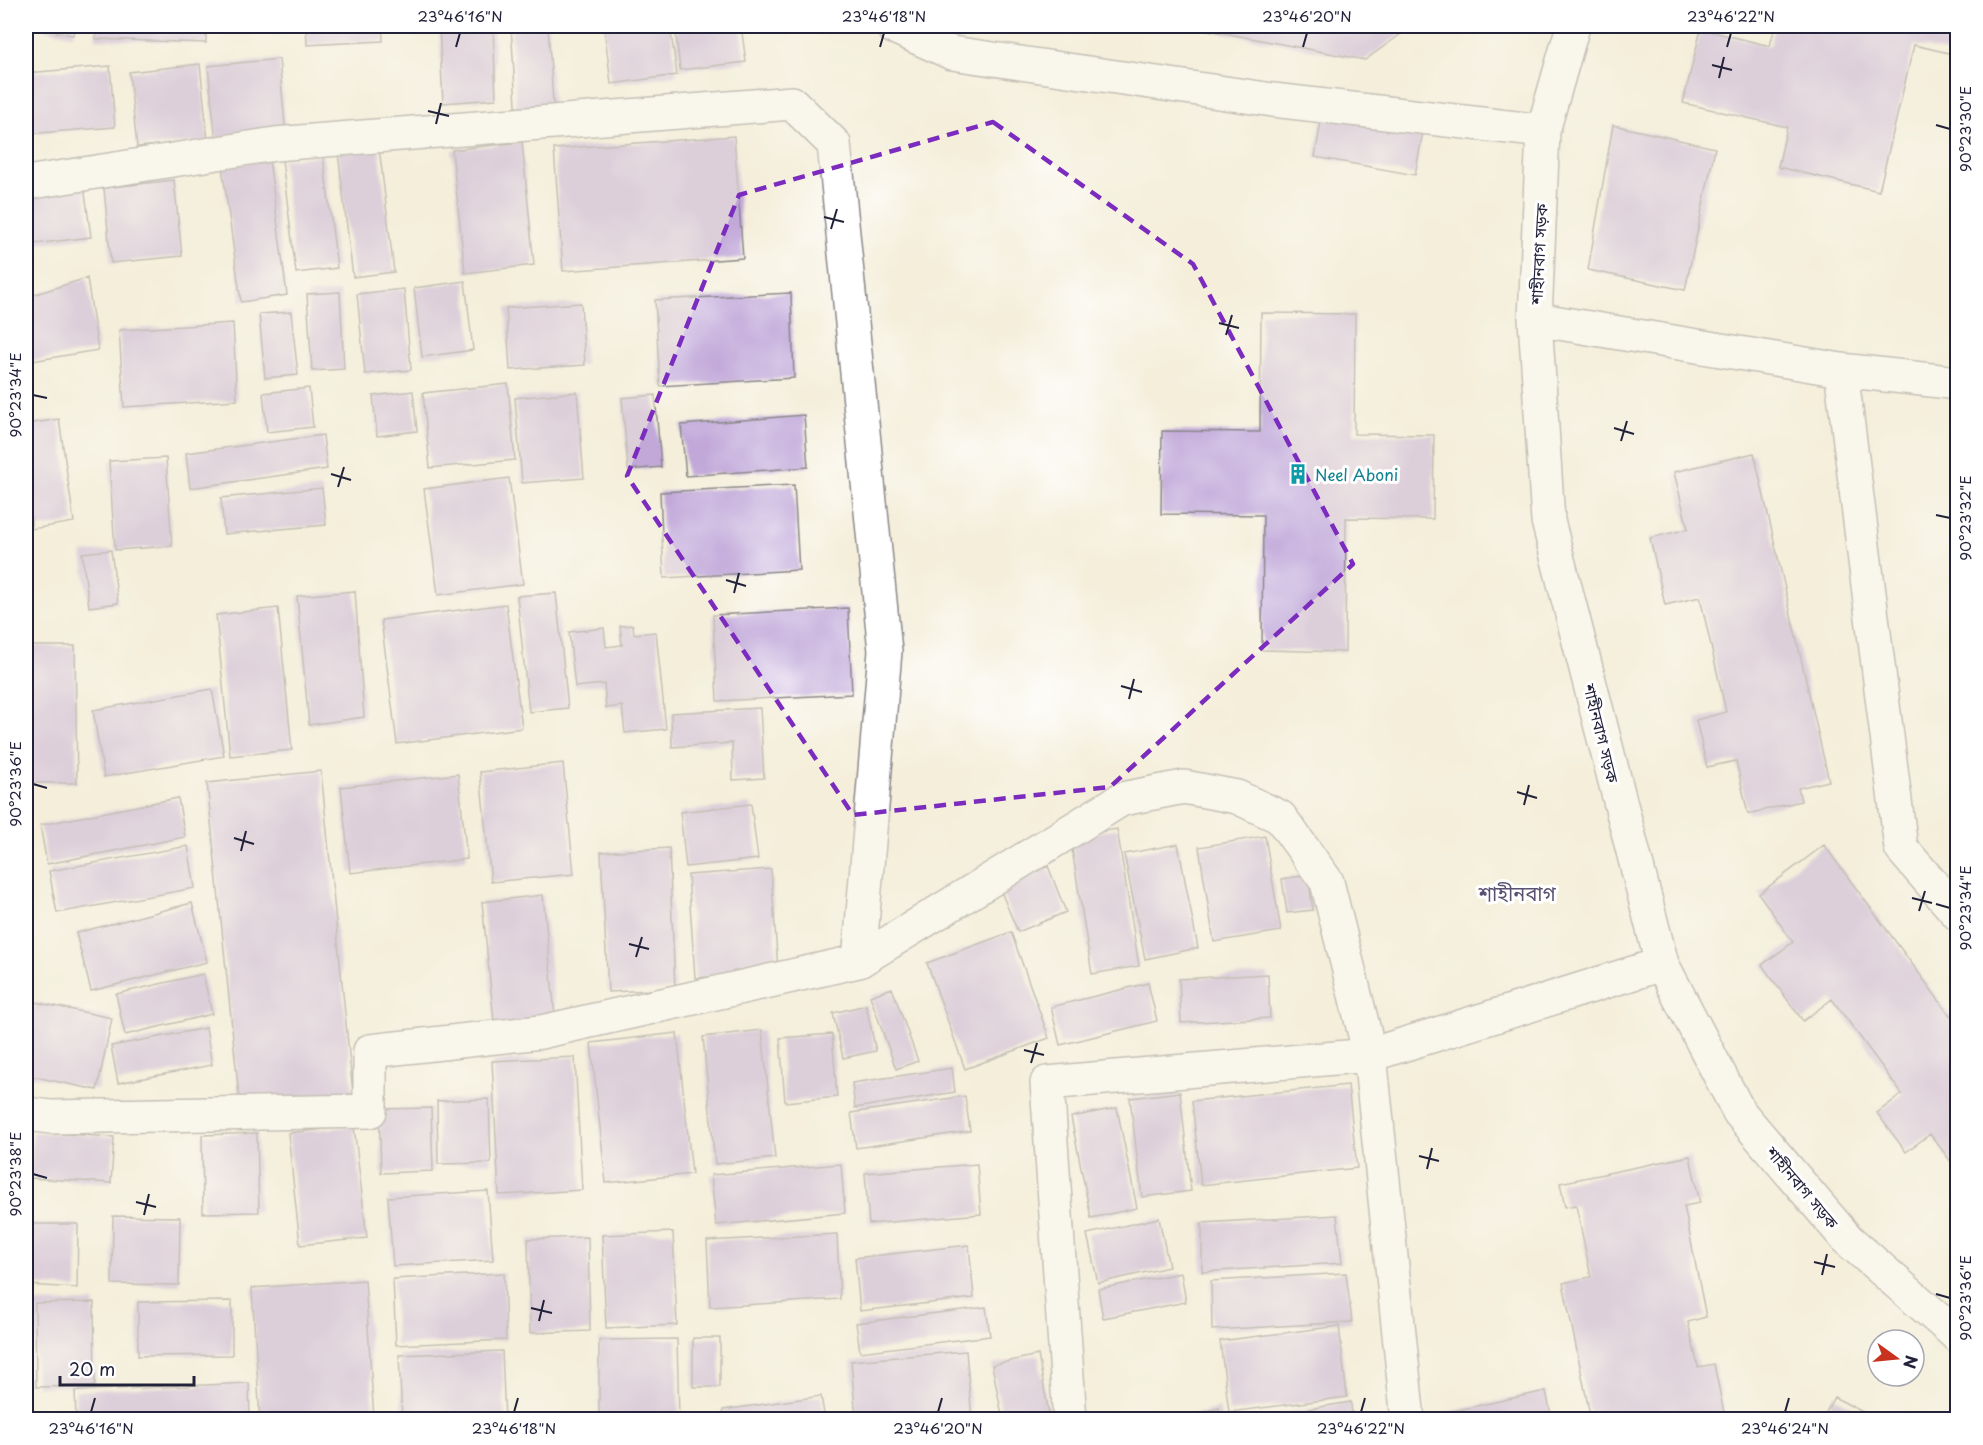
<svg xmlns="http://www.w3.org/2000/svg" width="1983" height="1445" viewBox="0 0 1983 1445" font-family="'Playpen Sans','Noto Sans Bengali',sans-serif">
	<rect width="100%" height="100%" fill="#fff"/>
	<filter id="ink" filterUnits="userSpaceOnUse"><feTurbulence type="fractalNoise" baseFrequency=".0167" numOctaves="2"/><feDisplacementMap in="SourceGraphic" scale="12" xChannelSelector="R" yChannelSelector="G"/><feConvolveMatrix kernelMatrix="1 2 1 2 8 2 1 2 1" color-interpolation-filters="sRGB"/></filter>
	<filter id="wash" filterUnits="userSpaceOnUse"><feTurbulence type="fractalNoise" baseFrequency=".008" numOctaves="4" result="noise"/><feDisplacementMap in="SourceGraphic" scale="24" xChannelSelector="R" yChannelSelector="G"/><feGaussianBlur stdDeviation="1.35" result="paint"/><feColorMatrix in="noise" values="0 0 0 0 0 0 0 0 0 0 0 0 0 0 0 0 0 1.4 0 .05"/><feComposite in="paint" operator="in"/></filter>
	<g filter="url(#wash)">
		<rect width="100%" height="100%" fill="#f4eeda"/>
		<g id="blocks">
			<path fill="#c1a8d9" d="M28,26H75L73,35Z
				M96,26H206V43L96,39Z
				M306,26H382L383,41L307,45Z
				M439,26H493L496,99L443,103Z
				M511,26H548L554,118L517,120Z
				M604,26H670L677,75L611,84Z
				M675,26H741L746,62L680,70Z
				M1187,26H1412L1365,60Z
				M1775,26H1958L1953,54L1914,45L1879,191L1778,167L1787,127L1683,103L1701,29L1770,46Z
				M279,59L286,135L216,142L208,66Z
				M200,64L208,141L137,147L129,72Z
				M110,66L115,127L26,134V73Z
				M1323,109L1424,126L1415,175L1315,157Z
				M1613,125L1715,148L1685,290L1588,270Z
				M734,136L743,258L563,271L554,149Z
				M522,142L534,265L465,273L452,150Z
				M379,147L394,272L353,277L338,152Z
				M323,155L337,268L296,273L282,160Z
				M269,159L287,295L241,302L222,166Z
				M174,180L182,256L111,263L104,188Z
				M84,186L91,237L26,245V194Z
				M87,278L98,350L26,362V297Z
				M465,281L473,350L422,357L414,288Z
				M404,289L411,370L365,374L357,294Z
				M340,292L344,369L312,371L307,294Z
				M791,293L794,378L660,386L655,300Z
				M581,303L585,365L510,370L506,308Z
				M291,312L298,375L265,378L259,314Z
				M1261,313L1355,314L1354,434L1434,435L1433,519L1346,518L1345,652L1262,650L1263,515L1161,514L1162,431L1260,432Z
				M233,323L237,400L124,407L119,330Z
				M508,384L515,460L430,468L423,393Z
				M309,388L313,427L267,432L263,393Z
				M413,391L417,431L377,436L373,396Z
				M577,392L584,478L522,483L515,398Z
				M655,395L661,467L628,470L622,398Z
				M804,415L808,467L686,476L681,425Z
				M59,419L74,522L32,529L26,483V424Z
				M323,435L327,469L190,488L186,453Z
				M1754,453L1829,781L1798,788L1801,801L1748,814L1736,761L1707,767L1696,720L1726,712L1700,597L1665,605L1650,538L1688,529L1674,472Z
				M166,458L172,546L115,550L109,461Z
				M509,478L523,584L438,595L424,489Z
				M794,485L799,570L664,578L660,492Z
				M322,488L326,525L224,534L221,498Z
				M111,550L118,603L89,607L82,553Z
				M355,591L364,717L309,725L297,596Z
				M556,593L568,708L529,712L517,596Z
				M506,604L522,728L397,744L381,620Z
				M278,608L292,750L230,756L216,615Z
				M848,608L852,694L717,701L713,615Z
				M633,625L634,634L656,632L666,729L625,733L622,706L606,708L604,684L575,687L569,632L604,628L606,647L622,645L620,626Z
				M26,646H75L77,783H26Z
				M212,689L224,756L104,777L93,710Z
				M760,708L764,778L733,780L732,743L672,747L671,713Z
				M563,763L574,874L491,882L480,772Z
				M321,771L353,1094L240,1106L207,783Z
				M458,774L467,859L350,873L341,787Z
				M178,798L185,837L47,864L40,825Z
				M751,804L758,859L686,867L680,812Z
				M1117,829L1139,966L1092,974L1070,837Z
				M1265,836L1281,931L1214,942L1199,847Z
				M1178,844L1198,948L1145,959L1124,854Z
				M1824,845L1958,1026V1171L1930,1134L1906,1152L1877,1113L1902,1094L1832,999L1803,1021L1762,965L1793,942L1759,894Z
				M188,846L195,888L57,913L49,871Z
				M669,848L675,989L608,992L601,852Z
				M1048,866L1066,912L1018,932L999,887Z
				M771,869L778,971L695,978L688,875Z
				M1308,875L1313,910L1287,913L1282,879Z
				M543,895L556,1025L495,1031L482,902Z
				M192,903L207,962L91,991L76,933Z
				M1011,932L1049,1038L965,1069L927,963Z
				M203,974L212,1014L125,1035L116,994Z
				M1268,974L1270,1018L1181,1023L1179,979Z
				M1148,983L1157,1021L1060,1045L1051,1007Z
				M892,988L918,1061L896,1069L870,996Z
				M35,1002L112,1018L97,1090L26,1075V1046Z
				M866,1005L876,1051L843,1058L833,1013Z
				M206,1028L212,1065L118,1083L111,1046Z
				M762,1030L775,1158L715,1164L703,1037Z
				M677,1033L692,1174L606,1183L591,1043Z
				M832,1034L837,1097L785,1102L780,1038Z
				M575,1057L582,1190L499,1195L492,1061Z
				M952,1068L955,1092L855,1108L852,1083Z
				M1348,1085L1357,1168L1201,1185L1192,1101Z
				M1180,1092L1191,1191L1142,1197L1130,1098Z
				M965,1096L970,1131L856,1148L851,1113Z
				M489,1099L491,1163L438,1164L437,1101Z
				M431,1108L433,1171L381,1173L379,1109Z
				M1117,1108L1137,1208L1091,1218L1071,1117Z
				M354,1126L367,1238L300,1245L288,1133Z
				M33,1132L114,1137L111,1183L30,1178Z
				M257,1133L259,1212L203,1213L202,1135Z
				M1690,1156L1700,1203L1684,1206L1706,1317L1688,1322L1698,1367L1714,1364L1724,1413L1690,1420H1591L1563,1283L1591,1277L1576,1205L1565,1207L1560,1183Z
				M841,1164L845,1213L716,1225L711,1175Z
				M977,1164L981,1214L869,1224L865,1173Z
				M488,1191L493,1260L393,1266L388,1197Z
				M1337,1215L1342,1263L1202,1272V1223Z
				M113,1216L180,1217L179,1285L112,1284Z
				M1159,1218L1169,1267L1098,1283L1087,1234Z
				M28,1224H78L77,1288L28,1285Z
				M673,1232L677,1325L606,1328L602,1235Z
				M837,1234L840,1299L710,1307L707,1241Z
				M588,1237L590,1331L530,1333L528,1239Z
				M969,1245L974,1298L860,1311L855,1258Z
				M504,1273L506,1340L396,1345L393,1279Z
				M1181,1273L1186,1302L1103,1318L1098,1289Z
				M1346,1273L1352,1322L1212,1330L1211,1281Z
				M365,1280L374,1420H260L252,1288Z
				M232,1301V1355L138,1356V1302Z
				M94,1302L95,1386L36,1387L35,1303Z
				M986,1307L990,1336L860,1352L856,1323Z
				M1339,1326L1347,1397L1229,1412L1220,1341Z
				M693,1338H720V1387H693Z
				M677,1339L679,1420H599V1340Z
				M502,1351L505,1420H402L399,1355Z
				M966,1351L972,1420H856L851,1361Z
				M1038,1355L1050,1420H1003L992,1365Z
				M249,1383L250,1420H76L75,1391Z
				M1546,1391L1552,1420H1445L1444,1413Z
				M821,1396L825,1420H724L723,1410Z
				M1834,1397L1878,1420H1822Z
				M1351,1402L1352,1420H1254V1418Z
				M1219,1408L1222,1420H1178V1419Z"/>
		</g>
	</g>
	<g filter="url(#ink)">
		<use href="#blocks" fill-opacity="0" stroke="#8b888a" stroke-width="1.5"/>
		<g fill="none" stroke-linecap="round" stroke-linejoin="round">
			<g stroke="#8b888a" stroke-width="36">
				<path id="minor" d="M892,26L952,53L1273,100L1543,131
					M1573,26L1543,131L1535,319L1548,521L1662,964L1739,1112L1847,1239L1958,1336
					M26,183L275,144L792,103L834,144L885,651L859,961L541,1032L370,1051V1111L51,1117L26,1114
					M1535,319L1841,370L1958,383
					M1841,370L1901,848L1958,914
					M859,961L1122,799L1184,787L1237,797L1280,817L1327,882L1370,1055L1408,1420
					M1070,1420L1047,1083L1370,1055L1662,964"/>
			</g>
			<use href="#minor" stroke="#fff" stroke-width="33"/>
		</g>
	</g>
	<path d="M0 0H1983V1445H0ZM993,122L1193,264L1353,564L1110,787L853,815L627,476L739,195Z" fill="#f4eeda" fill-opacity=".55" fill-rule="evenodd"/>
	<path fill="none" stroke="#7b2cbf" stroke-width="4.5" stroke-dasharray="12 8" stroke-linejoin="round" d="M993,122L1193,264L1353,564L1110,787L853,815L627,476L739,195Z"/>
	<path fill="none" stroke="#22223b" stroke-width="2" d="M456,47L460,33M880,47L884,33M1303,47L1307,33M1727,47L1731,33M1712,65L1732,70M1719,78L1724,57M428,111L449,116M436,124L441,103M1936,125L1950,129M824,217L844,222M831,229L837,209M1219,323L1239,328M1226,335L1232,315M33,395L47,398M1614,428L1634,434M1621,441L1627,421M331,474L351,480M338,487L344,467M1936,515L1950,518M726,580L746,586M734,593L739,573M1121,686L1142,692M1129,699L1134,679M33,784L47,788M1517,792L1537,798M1524,805L1529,785M234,838L254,844M241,851L246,831M1912,898L1932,903M1936,904L1950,908M1919,911L1925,891M629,944L649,949M636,957L642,937M1024,1050L1044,1055M1031,1063L1037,1043M1419,1156L1439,1161M1427,1169L1432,1148M33,1174L47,1178M136,1202L156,1207M144,1215L149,1194M1814,1262L1835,1267M1822,1275L1827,1254M1936,1294L1950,1298M531,1308L552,1313M539,1321L544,1300M91,1412L95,1398M514,1412L518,1398M938,1412L942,1398M1361,1412L1365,1398M1785,1412L1789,1398"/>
	<defs>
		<g id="building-bare" transform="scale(1.62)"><path d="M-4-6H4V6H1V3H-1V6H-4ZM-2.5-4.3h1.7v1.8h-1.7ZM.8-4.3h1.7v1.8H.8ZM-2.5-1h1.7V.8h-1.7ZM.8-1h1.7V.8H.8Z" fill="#0f9aa8" stroke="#fff" stroke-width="2.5" paint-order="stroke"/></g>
	</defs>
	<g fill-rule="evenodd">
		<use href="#building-bare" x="1298" y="474"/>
	</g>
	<g text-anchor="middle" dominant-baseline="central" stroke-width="6" stroke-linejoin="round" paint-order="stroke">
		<g font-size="16" fill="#22223b" stroke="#fff">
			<text transform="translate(1538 254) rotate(-87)">শাহীনবাগ সড়ক</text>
			<text transform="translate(1602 733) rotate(76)">শাহীনবাগ সড়ক</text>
			<text transform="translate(1803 1187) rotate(50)">শাহীনবাগ সড়ক</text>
		</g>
		<g font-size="16" fill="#0d838f" stroke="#fff" text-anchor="start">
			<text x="1315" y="474">Neel Aboni</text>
		</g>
		<g font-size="20" fill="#5a5172" stroke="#fff">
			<text x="1517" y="893">শাহীনবাগ</text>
		</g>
	</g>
	<rect width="1983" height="1445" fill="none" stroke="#fff" stroke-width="66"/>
	<g transform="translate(1896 1358) rotate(105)"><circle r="28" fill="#ffffff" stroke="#a7a7b1" stroke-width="1.5"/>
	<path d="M0-4.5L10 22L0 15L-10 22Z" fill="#c8321e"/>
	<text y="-9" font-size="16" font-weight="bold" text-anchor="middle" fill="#22223b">N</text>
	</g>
	<path d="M60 1376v9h134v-9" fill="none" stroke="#22223b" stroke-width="3"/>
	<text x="69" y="1376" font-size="18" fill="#22223b" stroke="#ffffff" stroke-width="4.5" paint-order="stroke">20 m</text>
	<rect x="33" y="33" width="1917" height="1379" fill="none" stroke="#22223b" stroke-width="2"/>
	<g font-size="15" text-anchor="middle" fill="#22223b">
		<text x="460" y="22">23°46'16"N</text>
		<text x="884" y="22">23°46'18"N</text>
		<text x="1307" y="22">23°46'20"N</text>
		<text x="1731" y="22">23°46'22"N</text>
		<text transform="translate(1966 129) rotate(-90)" y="5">90°23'30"E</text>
		<text transform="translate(16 395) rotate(-90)" y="5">90°23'34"E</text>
		<text transform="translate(1966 518) rotate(-90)" y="5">90°23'32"E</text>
		<text transform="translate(16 784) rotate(-90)" y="5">90°23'36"E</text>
		<text transform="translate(1966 908) rotate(-90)" y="5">90°23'34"E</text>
		<text transform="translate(16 1174) rotate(-90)" y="5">90°23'38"E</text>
		<text transform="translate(1966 1298) rotate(-90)" y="5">90°23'36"E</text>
		<text x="91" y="1434">23°46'16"N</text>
		<text x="514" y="1434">23°46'18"N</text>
		<text x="938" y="1434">23°46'20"N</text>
		<text x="1361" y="1434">23°46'22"N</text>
		<text x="1785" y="1434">23°46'24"N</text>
	</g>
</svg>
